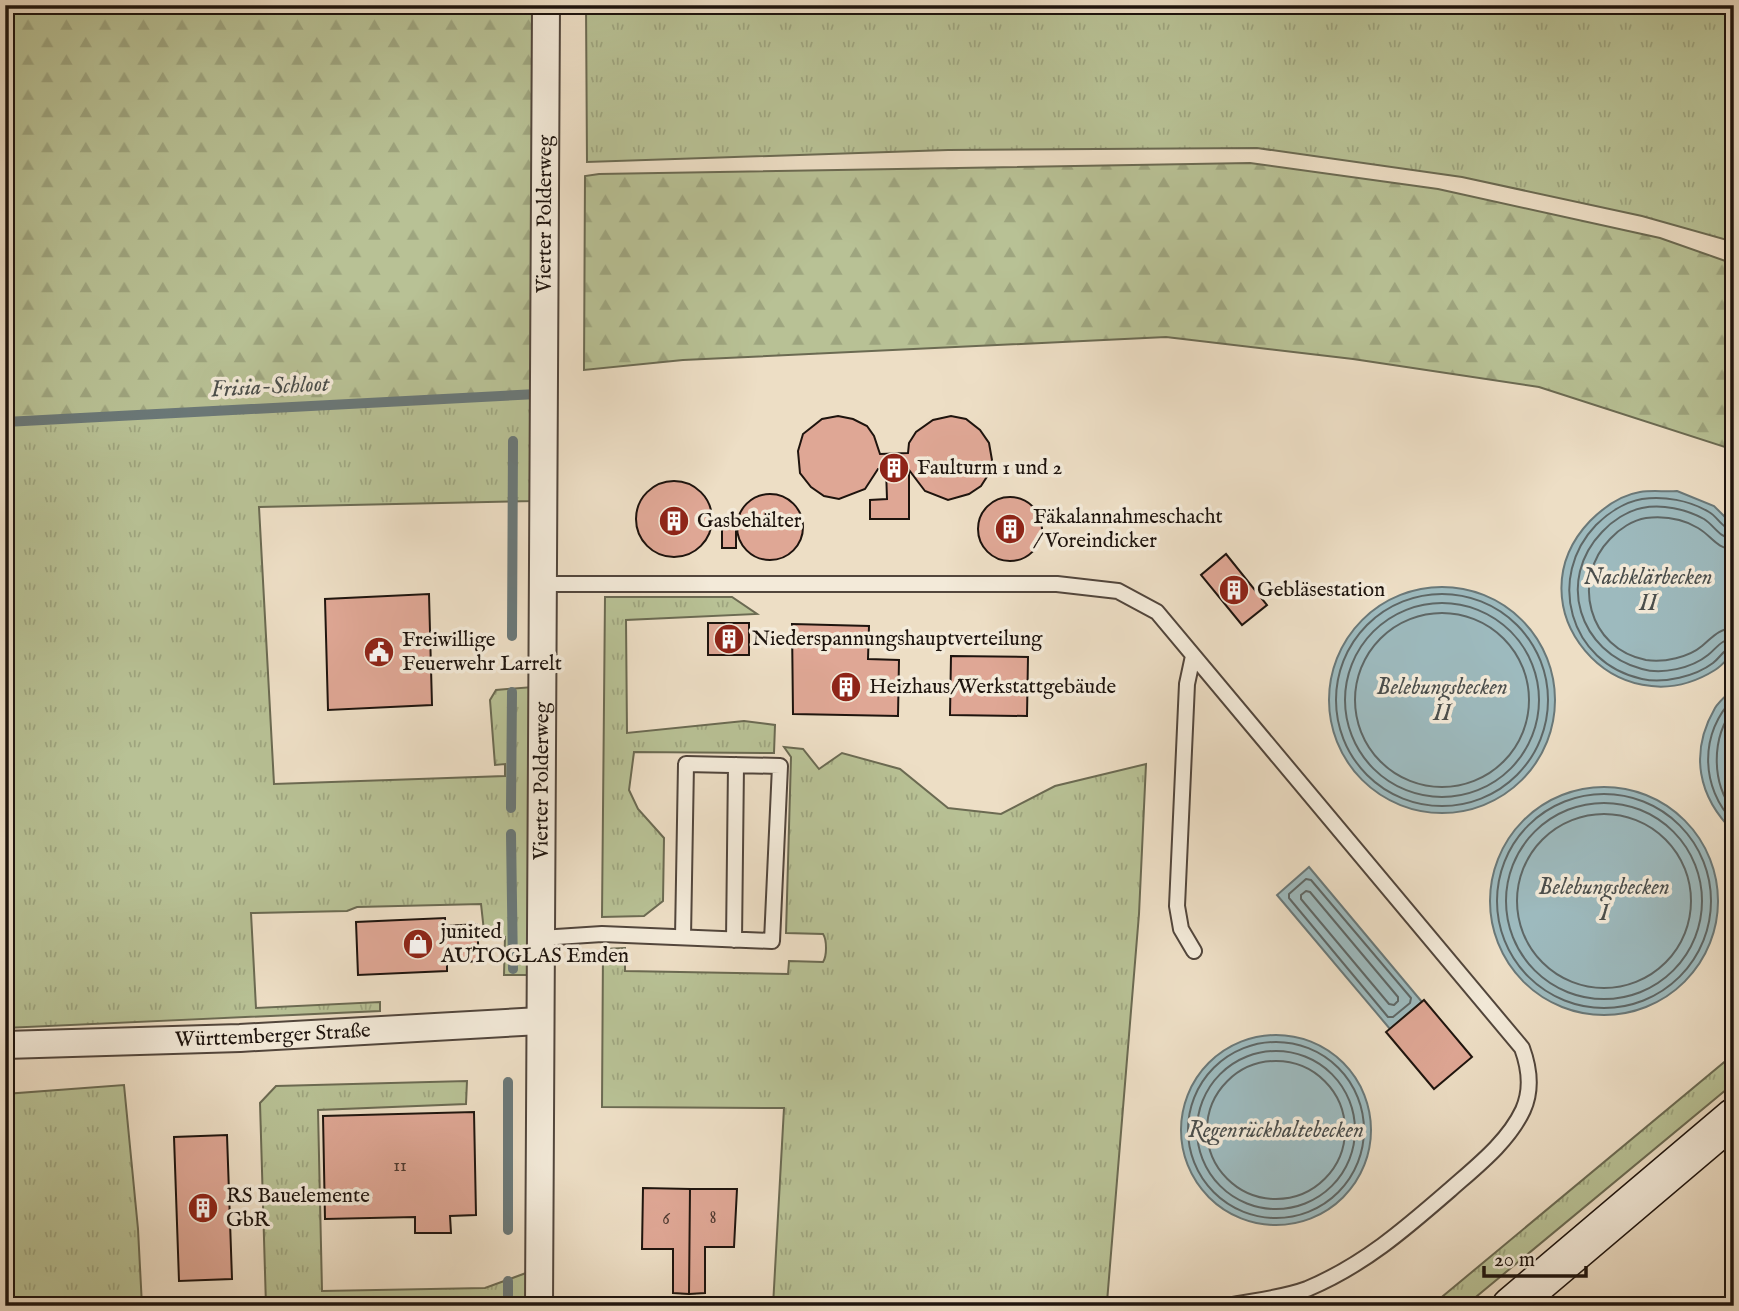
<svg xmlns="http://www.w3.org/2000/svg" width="1739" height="1311" viewBox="0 0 1739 1311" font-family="'IM FELL English',serif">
	<defs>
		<pattern id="grass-tufts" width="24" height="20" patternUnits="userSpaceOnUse" patternTransform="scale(1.75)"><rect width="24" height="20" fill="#b8c195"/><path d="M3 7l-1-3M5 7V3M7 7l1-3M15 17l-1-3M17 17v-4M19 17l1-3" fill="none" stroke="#9ea57f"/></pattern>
		<pattern id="forest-firs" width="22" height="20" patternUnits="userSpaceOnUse" patternTransform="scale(1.75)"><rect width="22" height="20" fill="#b8c195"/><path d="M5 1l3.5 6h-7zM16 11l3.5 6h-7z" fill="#9ea57f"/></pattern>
	</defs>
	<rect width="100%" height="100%" fill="#eddec5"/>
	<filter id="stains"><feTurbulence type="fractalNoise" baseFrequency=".00286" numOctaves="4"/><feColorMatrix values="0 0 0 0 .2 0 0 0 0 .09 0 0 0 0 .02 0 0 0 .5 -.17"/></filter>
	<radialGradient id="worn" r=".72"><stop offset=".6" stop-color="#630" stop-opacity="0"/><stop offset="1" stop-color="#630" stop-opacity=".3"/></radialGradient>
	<path fill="url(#grass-tufts)" stroke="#6b6a52" stroke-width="2" d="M586,5H1734V242L1642,216L1462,177L1257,148L948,150L587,162Z
		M537,394L535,501L259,507L274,784L505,776V764L495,765L490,700L496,690L533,687L528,975H504L505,937L484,931L481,904L357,907L347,911L251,913L256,1008L380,1002V1011L5,1028V422Z
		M605,597H732L757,614L626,620L627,733L744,721L775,725L774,753L634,752L629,790L638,809L664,838L663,901L644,916L602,917Z
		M784,747L803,749L819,769L842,753L900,769L948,808L1001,814L1055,786L1146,764L1139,914L1107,1302L1045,1306H773L784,1108L602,1107L603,949L625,948V971L788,974L789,961L823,962C827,956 827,940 823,934L786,933L791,757Z
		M1734,1054L1733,1084L1465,1306H1431Z
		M467,1081L466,1104L318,1110L322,1291L485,1288L526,1273V1306H266L260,1103L276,1086Z
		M124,1085L138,1229L142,1306H5V1094Z"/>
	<path fill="url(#forest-firs)" stroke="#6b6a52" stroke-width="2" d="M5,5H533L537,394L5,422Z
		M1250,163L1438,189L1660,238L1734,264V450L1539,387L1353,359L1166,337L683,360L584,370L585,176L599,174Z"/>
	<path fill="#9dbabe" stroke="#6a7878" stroke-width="2" d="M1677,491L1714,506L1734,526V652C1728,658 1722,666 1715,670C1616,732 1509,606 1590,521C1603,508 1621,495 1640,492C1652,490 1665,492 1677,491Z
		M1329 700a113 113 0 1 1 226 0a113 113 0 1 1-226 0Z
		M1734,688V832C1698,797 1689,753 1715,708C1719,701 1728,694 1734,688Z
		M1490 901a114 114 0 1 1 228 0a114 114 0 1 1-228 0Z
		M1309,867L1422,1002L1390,1029L1277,895Z
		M1181 1130a95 95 0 1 1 190 0a95 95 0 1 1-190 0Z"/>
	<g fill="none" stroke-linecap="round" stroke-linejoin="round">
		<path stroke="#5e6766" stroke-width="2" d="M1734,530C1722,529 1718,517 1709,512C1689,500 1664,496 1642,499C1625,502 1608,513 1596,525C1546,577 1569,663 1642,679C1664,684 1696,676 1713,663C1721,657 1724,648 1734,647
			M1734,539C1719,538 1715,526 1704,519C1686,509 1662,504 1642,508C1627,511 1612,521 1602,532C1556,580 1579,652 1642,669C1662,675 1692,668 1708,655C1717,648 1721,639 1734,639
			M1734,549C1716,549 1712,536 1698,528C1683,519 1664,516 1646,518C1633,520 1619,529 1610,539C1571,579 1588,649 1646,660C1664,663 1689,657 1702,646C1713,637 1718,629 1734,628
			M1336 700a106 106 0 1 1 212 0a106 106 0 1 1-212 0Z
			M1345 700a97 97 0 1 1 194 0a97 97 0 1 1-194 0Z
			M1355 700a87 87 0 1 1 174 0a87 87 0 1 1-174 0Z
			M1734,698C1699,732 1700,788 1734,822
			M1734,710C1711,733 1711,787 1734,810
			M1497 901a107 107 0 1 1 214 0a107 107 0 1 1-214 0Z
			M1506 901a98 98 0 1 1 196 0a98 98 0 1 1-196 0Z
			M1517 901a87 87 0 1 1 174 0a87 87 0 1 1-174 0Z
			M1306,879L1311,880L1411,998L1410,1003L1393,1017H1388L1289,898V894Z
			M1306,891L1310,892L1398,997V1001L1394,1005L1389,1004L1301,899V895Z
			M1188 1130a88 88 0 1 1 176 0a88 88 0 1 1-176 0Z
			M1197 1130a79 79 0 1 1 158 0a79 79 0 1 1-158 0Z
			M1207 1130a69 69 0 1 1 138 0a69 69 0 1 1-138 0Z"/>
		<path stroke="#6a7878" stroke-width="10" d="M5,422L537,394
			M512,636L513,441
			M511,808L512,692
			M511,834L513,969
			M508,1082V1230
			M508,1281V1306"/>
	</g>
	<path fill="#dfa795" stroke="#1e140e" stroke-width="2" d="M838,416L853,419L867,426L874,436L880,454L908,453L909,443L916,432L933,420L951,416L966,419L980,430L989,443L992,460L988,475L981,486L969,494L948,500L925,491L909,470V519H870V500L887,499L886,469H878L865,489L839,499L824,496L811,487L800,473L798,451L803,434L822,419Z
		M636 519a38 38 0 1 1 76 0a38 38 0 1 1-76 0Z
		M737 527a33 33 0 1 1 66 0a33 33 0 1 1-66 0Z
		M978 529a32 32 0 1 1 64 0a32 32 0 1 1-64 0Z
		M722,521H736V548H722Z
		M1226,554L1267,605L1242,625L1201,575Z
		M429,594L432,705L328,710L325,599Z
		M708,623H749V655H708Z
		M792,624L869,626L868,659L899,660L898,716L793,714Z
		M951,656L1028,657L1027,716L950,715Z
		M445,918V926L477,924L479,961L447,963V971L358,975L356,922Z
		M1424,1000L1472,1057L1434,1089L1386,1032Z
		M474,1112L476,1215L450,1216L451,1233H415V1217L325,1219L323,1116Z
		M227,1135L232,1279L179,1281L174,1137Z
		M643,1188L690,1189L689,1294L673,1293V1249H642Z
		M690,1189H737L734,1247H705V1293L689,1294Z"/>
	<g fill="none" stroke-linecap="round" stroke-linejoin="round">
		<g stroke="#52463c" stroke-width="18">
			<path id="lane" d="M543,584H1057L1118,591L1157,612L1522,1048C1529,1067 1532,1090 1523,1110C1508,1142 1477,1166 1451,1189C1405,1229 1364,1265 1307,1289C1283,1298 1253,1301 1228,1306
				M1193,656L1187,684L1177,906L1181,929L1194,951
				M541,938L602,934L772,941L780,766L686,764L683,937
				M734,940L736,765"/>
		</g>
		<g stroke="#52463c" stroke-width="30">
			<g id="street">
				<path id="s1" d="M5,1045L240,1038L540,1021"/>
				<path id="s2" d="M539,1306L546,5"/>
			</g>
		</g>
		<g stroke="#1e140e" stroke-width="40">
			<path id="secondary" d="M1511,1306L1734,1117"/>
		</g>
		<use href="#lane" stroke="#f3ead9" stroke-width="14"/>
		<use href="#street" stroke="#f3ead9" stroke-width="26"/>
		<use href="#secondary" stroke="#f3ead9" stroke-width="37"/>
	</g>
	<defs>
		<g id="building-disc" transform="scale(1.575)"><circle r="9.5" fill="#8f2418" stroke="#f3ead9"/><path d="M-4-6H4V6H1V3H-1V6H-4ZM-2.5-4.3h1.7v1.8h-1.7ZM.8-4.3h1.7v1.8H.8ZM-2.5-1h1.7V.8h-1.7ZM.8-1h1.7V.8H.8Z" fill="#fff"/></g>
		<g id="civic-disc" transform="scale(1.575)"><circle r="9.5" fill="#8f2418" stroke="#f3ead9"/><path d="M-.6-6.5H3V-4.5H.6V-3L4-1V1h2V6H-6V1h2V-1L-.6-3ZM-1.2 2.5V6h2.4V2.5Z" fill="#fff"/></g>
		<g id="shop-disc" transform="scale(1.575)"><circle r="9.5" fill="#8f2418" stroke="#f3ead9"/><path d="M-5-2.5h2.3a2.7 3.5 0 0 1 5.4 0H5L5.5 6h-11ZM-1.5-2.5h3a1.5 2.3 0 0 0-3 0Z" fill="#fff"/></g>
	</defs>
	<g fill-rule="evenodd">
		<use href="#building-disc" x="894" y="468"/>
		<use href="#building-disc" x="674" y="521"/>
		<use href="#building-disc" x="1010" y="529"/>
		<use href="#building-disc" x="1234" y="590"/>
		<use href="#building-disc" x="729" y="639"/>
		<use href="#civic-disc" x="379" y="652"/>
		<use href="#building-disc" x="846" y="687"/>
		<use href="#shop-disc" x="418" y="944"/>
		<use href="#building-disc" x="203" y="1208"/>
	</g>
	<g text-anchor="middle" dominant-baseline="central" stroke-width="7" stroke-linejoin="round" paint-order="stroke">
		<g font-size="18" fill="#4e3930">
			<text x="400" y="1166">11</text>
			<text x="713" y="1218">8</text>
			<text x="666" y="1219">6</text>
		</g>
		<g font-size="21" fill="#1e140e" stroke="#f3ead9">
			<text stroke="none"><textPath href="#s2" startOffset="1092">Vierter Polderweg</textPath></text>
			<text stroke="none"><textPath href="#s2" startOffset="525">Vierter Polderweg</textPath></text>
			<text stroke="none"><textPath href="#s1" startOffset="268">Württemberger Straße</textPath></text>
		</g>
		<g font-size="21" fill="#1e140e" stroke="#f3ead9" text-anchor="start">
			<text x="917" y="468">Faulturm 1 und 2</text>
			<text x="1033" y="517">Fäkalannahmeschacht<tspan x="1033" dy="24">/ Voreindicker</tspan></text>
			<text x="697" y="521">Gasbehälter</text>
			<text x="1257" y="590">Gebläsestation</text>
			<text x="752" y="639">Niederspannungshauptverteilung</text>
			<text x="402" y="640">Freiwillige<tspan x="402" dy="24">Feuerwehr Larrelt</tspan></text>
			<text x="869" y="687">Heizhaus/Werkstattgebäude</text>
			<text x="441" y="932">junited<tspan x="441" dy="24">AUTOGLAS Emden</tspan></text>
			<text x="226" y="1196">RS Bauelemente<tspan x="226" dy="24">GbR</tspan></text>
		</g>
		<g font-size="23" font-style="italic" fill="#4a4e4c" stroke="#f3ead9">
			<text transform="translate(270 387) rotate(-3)">Frisia-Schloot</text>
			<text x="1648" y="577">Nachklärbecken<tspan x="1648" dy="26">II</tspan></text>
			<text x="1442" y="687">Belebungsbecken<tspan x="1442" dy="26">II</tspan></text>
			<text x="1604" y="887">Belebungsbecken<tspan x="1604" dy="26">I</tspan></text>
			<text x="1276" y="1130">Regenrückhaltebecken</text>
		</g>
	</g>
	<rect width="1739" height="1311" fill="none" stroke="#eddec5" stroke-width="28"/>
	<rect x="7" y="7" width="1725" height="1297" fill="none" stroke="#1e140e" stroke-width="3.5"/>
	<rect x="14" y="14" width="1711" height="1283" fill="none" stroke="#1e140e" stroke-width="2"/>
	<path d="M1484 1266v10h102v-10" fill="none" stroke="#1e140e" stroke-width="3.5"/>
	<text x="1494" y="1266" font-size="21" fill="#1e140e" stroke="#f3ead9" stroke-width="5" paint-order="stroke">20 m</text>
	<rect width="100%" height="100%" filter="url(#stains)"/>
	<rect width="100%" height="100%" fill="url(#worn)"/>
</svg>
